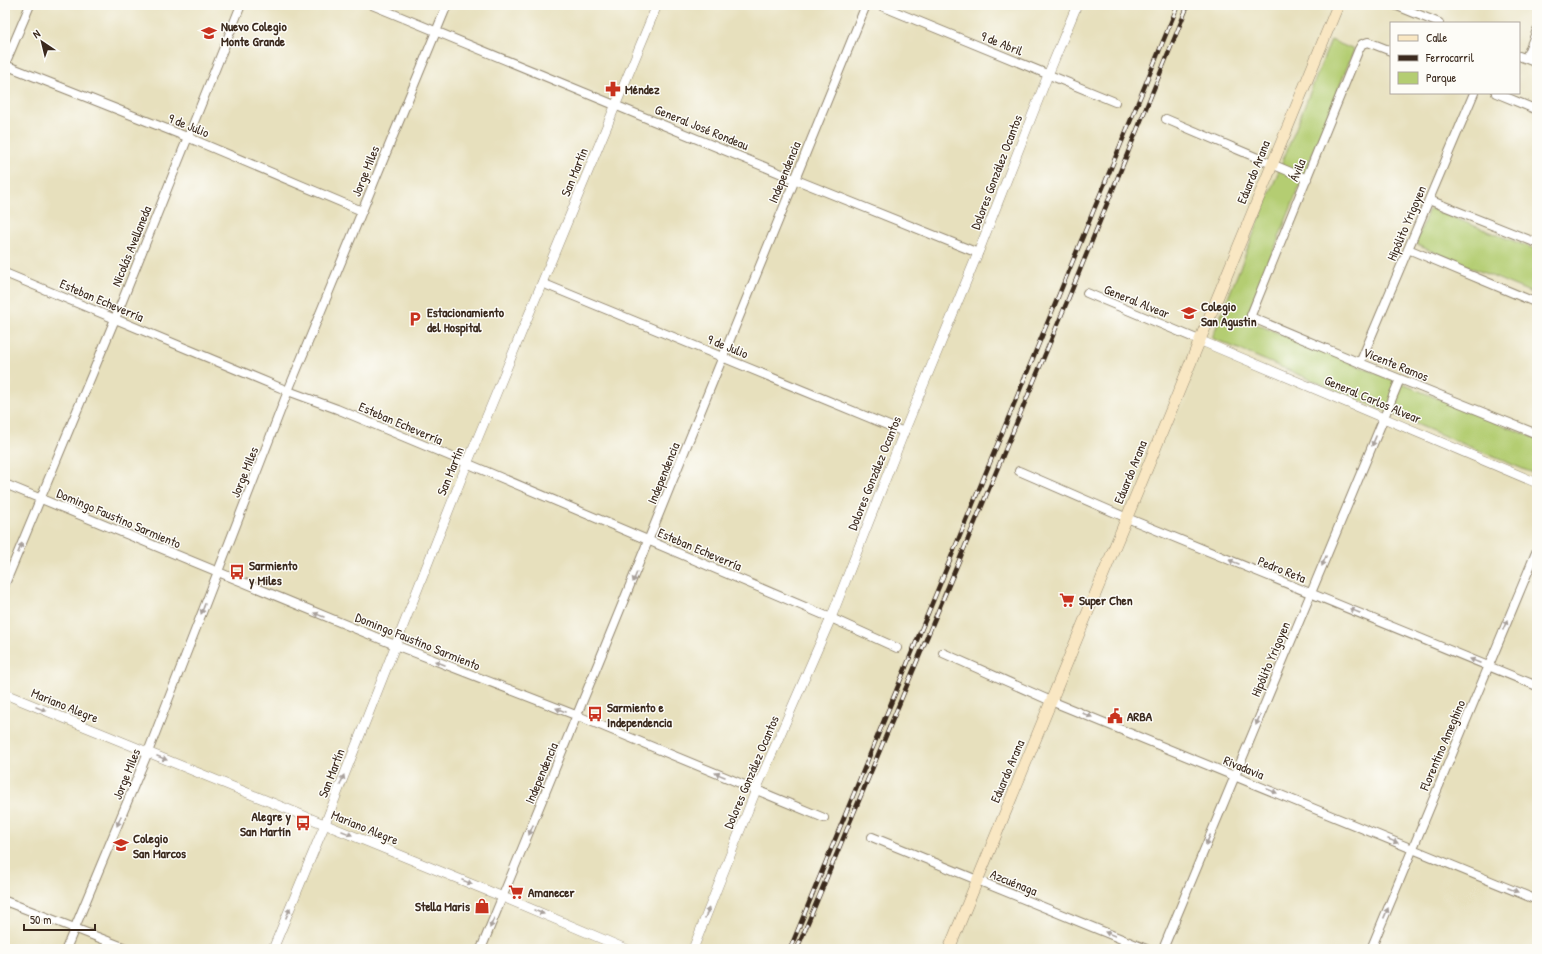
<svg xmlns="http://www.w3.org/2000/svg" width="1542" height="954" viewBox="0 0 1542 954" font-family="'Patrick Hand',sans-serif">
	<rect width="100%" height="100%" fill="#fdfcf7"/>
	<filter id="ink" filterUnits="userSpaceOnUse"><feTurbulence type="fractalNoise" baseFrequency=".025" numOctaves="2"/><feDisplacementMap in="SourceGraphic" scale="8" xChannelSelector="R" yChannelSelector="G"/><feConvolveMatrix kernelMatrix="1 2 1 2 8 2 1 2 1" color-interpolation-filters="sRGB"/></filter>
	<filter id="wash" filterUnits="userSpaceOnUse"><feTurbulence type="fractalNoise" baseFrequency=".012" numOctaves="4" result="noise"/><feDisplacementMap in="SourceGraphic" scale="16" xChannelSelector="R" yChannelSelector="G"/><feGaussianBlur stdDeviation="0.9" result="paint"/><feColorMatrix in="noise" values="0 0 0 0 0 0 0 0 0 0 0 0 0 0 0 0 0 1.4 0 .05"/><feComposite in="paint" operator="in"/></filter>
	<g filter="url(#wash)">
		<rect width="100%" height="100%" fill="#e7e0bd"/>
		<path fill="#b4cd72" stroke="#787c48" d="M1331,40L1354,50L1246,320L1537,439V475L1212,338Z
			M1431,209L1537,250V295L1417,245L1416,243L1428,211Z"/>
	</g>
	<g filter="url(#ink)">
		<g fill="none" stroke-linecap="round" stroke-linejoin="round">
			<g stroke="#91856e" stroke-width="10">
				<path id="minor" d="M372,5L794,179L978,253
					M879,5L1115,102
					M1395,5L1439,23
					M1391,51L1368,42L1362,44L1359,49L1251,315L1253,318L1360,363L1537,434
					M1519,56L1537,63
					M1526,58L1537,30
					M5,64L30,5
					M5,65L187,137L362,211
					M1496,93L1537,110
					M1166,119L1307,179
					M1429,200L1537,243
					M1408,249L1537,303
					M5,273L288,391L337,409L457,459L831,618L897,648
					M542,283L904,432
					M1087,293L1199,340
					M1360,363L1474,93
					M1019,471L1127,518L1537,686
					M5,484L395,645L578,716L824,818
					M5,584L115,319L241,5
					M943,653L1051,701L1537,900
					M872,837L1146,949
					M5,901L128,949
					M66,949L148,752L288,391L447,5
					M481,949C611,635 737,319 866,5
					M1163,949L1400,379
					M1371,949L1537,550"/>
			</g>
			<g stroke="#91856e" stroke-width="10">
				<path id="tertiary" d="M1199,340L1537,483
					M5,694L503,897L626,949
					M273,949L325,824L467,464L657,5
					M693,949L756,790L831,618L904,432L980,248L1048,75L1077,5"/>
			</g>
			<g stroke="#91856e" stroke-width="12">
				<path id="secondary" d="M949,949L1338,5"/>
			</g>
			<use href="#minor" stroke="#fff" stroke-width="8"/>
			<use href="#tertiary" stroke="#fff" stroke-width="9"/>
			<use href="#secondary" stroke="#f9e7c3" stroke-width="11"/>
			<g stroke="#3b2a1e" stroke-width="4.5">
				<path id="rail" d="M790,949L1178,5
					M797,949L1069,297L1188,5"/>
			</g>
			<use href="#rail" stroke="#fdfcf7" stroke-width="3" stroke-dasharray="9" stroke-linecap="butt"/>
		</g>
		<defs><path id="oneway-solid" d="M-6-.8H1V-3.2L6.5 0L1 3.2V.8H-6Z"/></defs>
		<g fill="#a79f9a">
			<use href="#oneway-solid" transform="translate(1374 441) rotate(113)"/>
			<use href="#oneway-solid" transform="translate(20 548) rotate(-67)"/>
			<use href="#oneway-solid" transform="translate(1324 561) rotate(113)"/>
			<use href="#oneway-solid" transform="translate(1234 562) rotate(-158)"/>
			<use href="#oneway-solid" transform="translate(635 577) rotate(112)"/>
			<use href="#oneway-solid" transform="translate(203 609) rotate(111)"/>
			<use href="#oneway-solid" transform="translate(1355 611) rotate(-158)"/>
			<use href="#oneway-solid" transform="translate(319 615) rotate(-158)"/>
			<use href="#oneway-solid" transform="translate(1505 625) rotate(-67)"/>
			<use href="#oneway-solid" transform="translate(1475 661) rotate(-158)"/>
			<use href="#oneway-solid" transform="translate(440 663) rotate(-159)"/>
			<use href="#oneway-solid" transform="translate(41 709) rotate(22)"/>
			<use href="#oneway-solid" transform="translate(561 710) rotate(-159)"/>
			<use href="#oneway-solid" transform="translate(1087 715) rotate(22)"/>
			<use href="#oneway-solid" transform="translate(1258 720) rotate(113)"/>
			<use href="#oneway-solid" transform="translate(162 758) rotate(22)"/>
			<use href="#oneway-solid" transform="translate(720 775) rotate(-158)"/>
			<use href="#oneway-solid" transform="translate(342 780) rotate(-69)"/>
			<use href="#oneway-solid" transform="translate(1272 791) rotate(22)"/>
			<use href="#oneway-solid" transform="translate(119 821) rotate(112)"/>
			<use href="#oneway-solid" transform="translate(531 830) rotate(113)"/>
			<use href="#oneway-solid" transform="translate(347 833) rotate(22)"/>
			<use href="#oneway-solid" transform="translate(1208 840) rotate(113)"/>
			<use href="#oneway-solid" transform="translate(1393 841) rotate(22)"/>
			<use href="#oneway-solid" transform="translate(467 882) rotate(22)"/>
			<use href="#oneway-solid" transform="translate(1513 890) rotate(22)"/>
			<use href="#oneway-solid" transform="translate(539 912) rotate(23)"/>
			<use href="#oneway-solid" transform="translate(288 913) rotate(-67)"/>
			<use href="#oneway-solid" transform="translate(707 913) rotate(-68)"/>
			<use href="#oneway-solid" transform="translate(1386 913) rotate(-67)"/>
			<use href="#oneway-solid" transform="translate(492 923) rotate(113)"/>
			<use href="#oneway-solid" transform="translate(1110 934) rotate(-158)"/>
		</g>
	</g>
	<defs>
		<g id="school-bare" transform="scale(1.2)"><path d="M0-5L7-2L0 1L-7-2ZM-4 1L0 2.5L4 1V4Q0 6-4 4Z" fill="#c8321e" stroke="#fdfcf7" stroke-width="2.5" paint-order="stroke"/></g>
		<g id="pharmacy-bare" transform="scale(1.2)"><path d="M-2-6h4v4h4v4h-4v4h-4v-4h-4v-4h4Z" fill="#c8321e" stroke="#fdfcf7" stroke-width="2.5" paint-order="stroke"/></g>
		<g id="parking-bare" transform="scale(1.2)"><path d="M-3.5-5.5H1a3.5 3.5 0 0 1 0 7H-1V5.5H-3.5ZM-1-3.4V-.6H.8a1.4 1.4 0 0 0 0-2.8Z" fill="#c8321e" stroke="#fdfcf7" stroke-width="2.5" paint-order="stroke"/></g>
		<g id="bus-bare" transform="scale(1.2)"><path d="M-5-6H5V4H4V6H2V4H-2V6H-4V4H-5ZM-3.5-4V0h7V-4ZM-3.5 1.2v1.5H-2V1.2ZM2 1.2v1.5H3.5V1.2Z" fill="#c8321e" stroke="#fdfcf7" stroke-width="2.5" paint-order="stroke"/></g>
		<g id="supermarket-bare" transform="scale(1.2)"><path d="M-6-5.5h2.5l.6 2H6L4.5 2H-2.5L-4.4-4H-6ZM-1.5 3.2a1.3 1.3 0 1 0 .1 0ZM3 3.2a1.3 1.3 0 1 0 .1 0Z" fill="#c8321e" stroke="#fdfcf7" stroke-width="2.5" paint-order="stroke"/></g>
		<g id="civic-bare" transform="scale(1.2)"><path d="M-.6-6.5H3V-4.5H.6V-3L4-1V1h2V6H-6V1h2V-1L-.6-3ZM-1.2 2.5V6h2.4V2.5Z" fill="#c8321e" stroke="#fdfcf7" stroke-width="2.5" paint-order="stroke"/></g>
		<g id="shop-bare" transform="scale(1.2)"><path d="M-5-2.5h2.3a2.7 3.5 0 0 1 5.4 0H5L5.5 6h-11ZM-1.5-2.5h3a1.5 2.3 0 0 0-3 0Z" fill="#c8321e" stroke="#fdfcf7" stroke-width="2.5" paint-order="stroke"/></g>
	</defs>
	<g fill-rule="evenodd">
		<use href="#school-bare" x="209" y="33"/>
		<use href="#pharmacy-bare" x="613" y="89"/>
		<use href="#school-bare" x="1189" y="313"/>
		<use href="#parking-bare" x="415" y="319"/>
		<use href="#bus-bare" x="237" y="572"/>
		<use href="#supermarket-bare" x="1067" y="600"/>
		<use href="#bus-bare" x="595" y="714"/>
		<use href="#civic-bare" x="1115" y="716"/>
		<use href="#bus-bare" x="303" y="823"/>
		<use href="#school-bare" x="121" y="845"/>
		<use href="#supermarket-bare" x="516" y="892"/>
		<use href="#shop-bare" x="482" y="906"/>
	</g>
	<g text-anchor="middle" dominant-baseline="central" stroke-width="3" stroke-linejoin="round" paint-order="stroke">
		<g font-size="13" font-weight="bold" fill="#3b2a1e" stroke="#fdfcf7" text-anchor="start">
			<text x="221" y="26">Nuevo Colegio<tspan x="221" dy="15">Monte Grande</tspan></text>
			<text x="625" y="89">Méndez</text>
			<text x="1201" y="306">Colegio<tspan x="1201" dy="15">San Agustin</tspan></text>
			<text x="427" y="312">Estacionamiento<tspan x="427" dy="15">del Hospital</tspan></text>
			<text x="249" y="565">Sarmiento<tspan x="249" dy="15">y Miles</tspan></text>
			<text x="1079" y="600">Super Chen</text>
			<text x="607" y="707">Sarmiento e<tspan x="607" dy="15">Independencia</tspan></text>
			<text x="1127" y="716">ARBA</text>
			<text x="291" y="816" text-anchor="end">Alegre y<tspan x="291" dy="15">San Martín</tspan></text>
			<text x="133" y="838">Colegio<tspan x="133" dy="15">San Marcos</tspan></text>
			<text x="528" y="892">Amanecer</text>
			<text x="470" y="906" text-anchor="end">Stella Maris</text>
		</g>
		<g font-size="13" fill="#3b2a1e" stroke="#fdfcf7">
			<text transform="translate(1002 43) rotate(22)">9 de Abril</text>
			<text transform="translate(189 125) rotate(22)">9 de Julio</text>
			<text transform="translate(702 127) rotate(22)">General José Rondeau</text>
			<text transform="translate(1297 170) rotate(-68)">Ávila</text>
			<text transform="translate(365 171) rotate(-68)">Jorge Miles</text>
			<text transform="translate(574 172) rotate(-68)">San Martín</text>
			<text transform="translate(784 172) rotate(-68)">Independencia</text>
			<text transform="translate(996 172) rotate(-69)">Dolores González Ocantos</text>
			<text transform="translate(1253 172) rotate(-68)">Eduardo Arana</text>
			<text transform="translate(1406 223) rotate(-67)">Hipólito Yrigoyen</text>
			<text transform="translate(131 246) rotate(-68)">Nicolás Avellaneda</text>
			<text transform="translate(102 300) rotate(23)">Esteban Echeverría</text>
			<text transform="translate(1137 301) rotate(22)">General Alvear</text>
			<text transform="translate(728 346) rotate(22)">9 de Julio</text>
			<text transform="translate(1396 364) rotate(22)">Vicente Ramos</text>
			<text transform="translate(1373 399) rotate(23)">General Carlos Alvear</text>
			<text transform="translate(401 423) rotate(23)">Esteban Echeverría</text>
			<text transform="translate(450 471) rotate(-68)">San Martín</text>
			<text transform="translate(244 472) rotate(-68)">Jorge Miles</text>
			<text transform="translate(1130 472) rotate(-68)">Eduardo Arana</text>
			<text transform="translate(663 473) rotate(-68)">Independencia</text>
			<text transform="translate(874 473) rotate(-68)">Dolores González Ocantos</text>
			<text transform="translate(119 518) rotate(23)">Domingo Faustino Sarmiento</text>
			<text transform="translate(700 549) rotate(23)">Esteban Echeverría</text>
			<text transform="translate(1282 569) rotate(22)">Pedro Reta</text>
			<text transform="translate(418 641) rotate(22)">Domingo Faustino Sarmiento</text>
			<text transform="translate(1270 659) rotate(-67)">Hipólito Yrigoyen</text>
			<text transform="translate(65 705) rotate(22)">Mariano Alegre</text>
			<text transform="translate(1442 745) rotate(-67)">Florentino Ameghino</text>
			<text transform="translate(1244 767) rotate(22)">Rivadavia</text>
			<text transform="translate(1007 771) rotate(-67)">Eduardo Arana</text>
			<text transform="translate(751 772) rotate(-67)">Dolores González Ocantos</text>
			<text transform="translate(331 773) rotate(-69)">San Martín</text>
			<text transform="translate(541 773) rotate(-67)">Independencia</text>
			<text transform="translate(126 774) rotate(-68)">Jorge Miles</text>
			<text transform="translate(365 827) rotate(22)">Mariano Alegre</text>
			<text transform="translate(1014 882) rotate(22)">Azcuénaga</text>
		</g>
	</g>
	<rect width="1542" height="954" fill="none" stroke="#fdfcf7" stroke-width="20"/>
	<rect x="1390" y="22" width="130" height="72" fill="#fdfcf7" stroke="#afa8a0"/>
	<rect x="1398" y="35" width="20" height="6" fill="#f9e7c3" stroke="#afa8a0"/>
	<text x="1426" y="42" font-size="12" fill="#3b2a1e">Calle</text>
	<rect x="1398" y="55" width="20" height="6" fill="#3b2a1e" stroke="#afa8a0"/>
	<text x="1426" y="62" font-size="12" fill="#3b2a1e">Ferrocarril</text>
	<rect x="1398" y="72" width="20" height="12" fill="#b4cd72" stroke="#afa8a0"/>
	<text x="1426" y="82" font-size="12" fill="#3b2a1e">Parque</text>
	<g transform="translate(42 42) rotate(325)" stroke="#fdfcf7" stroke-width="3" paint-order="stroke">
	<path d="M0-3L7 15L0 10L-7 15Z" fill="#3b2a1e"/>
	<text y="-6" font-size="11" font-weight="bold" text-anchor="middle" fill="#3b2a1e">N</text>
	</g>
	<path d="M24 924v6h71v-6" fill="none" stroke="#3b2a1e" stroke-width="2"/>
	<text x="30" y="924" font-size="12" fill="#3b2a1e" stroke="#fdfcf7" stroke-width="3" paint-order="stroke">50 m</text>
</svg>
